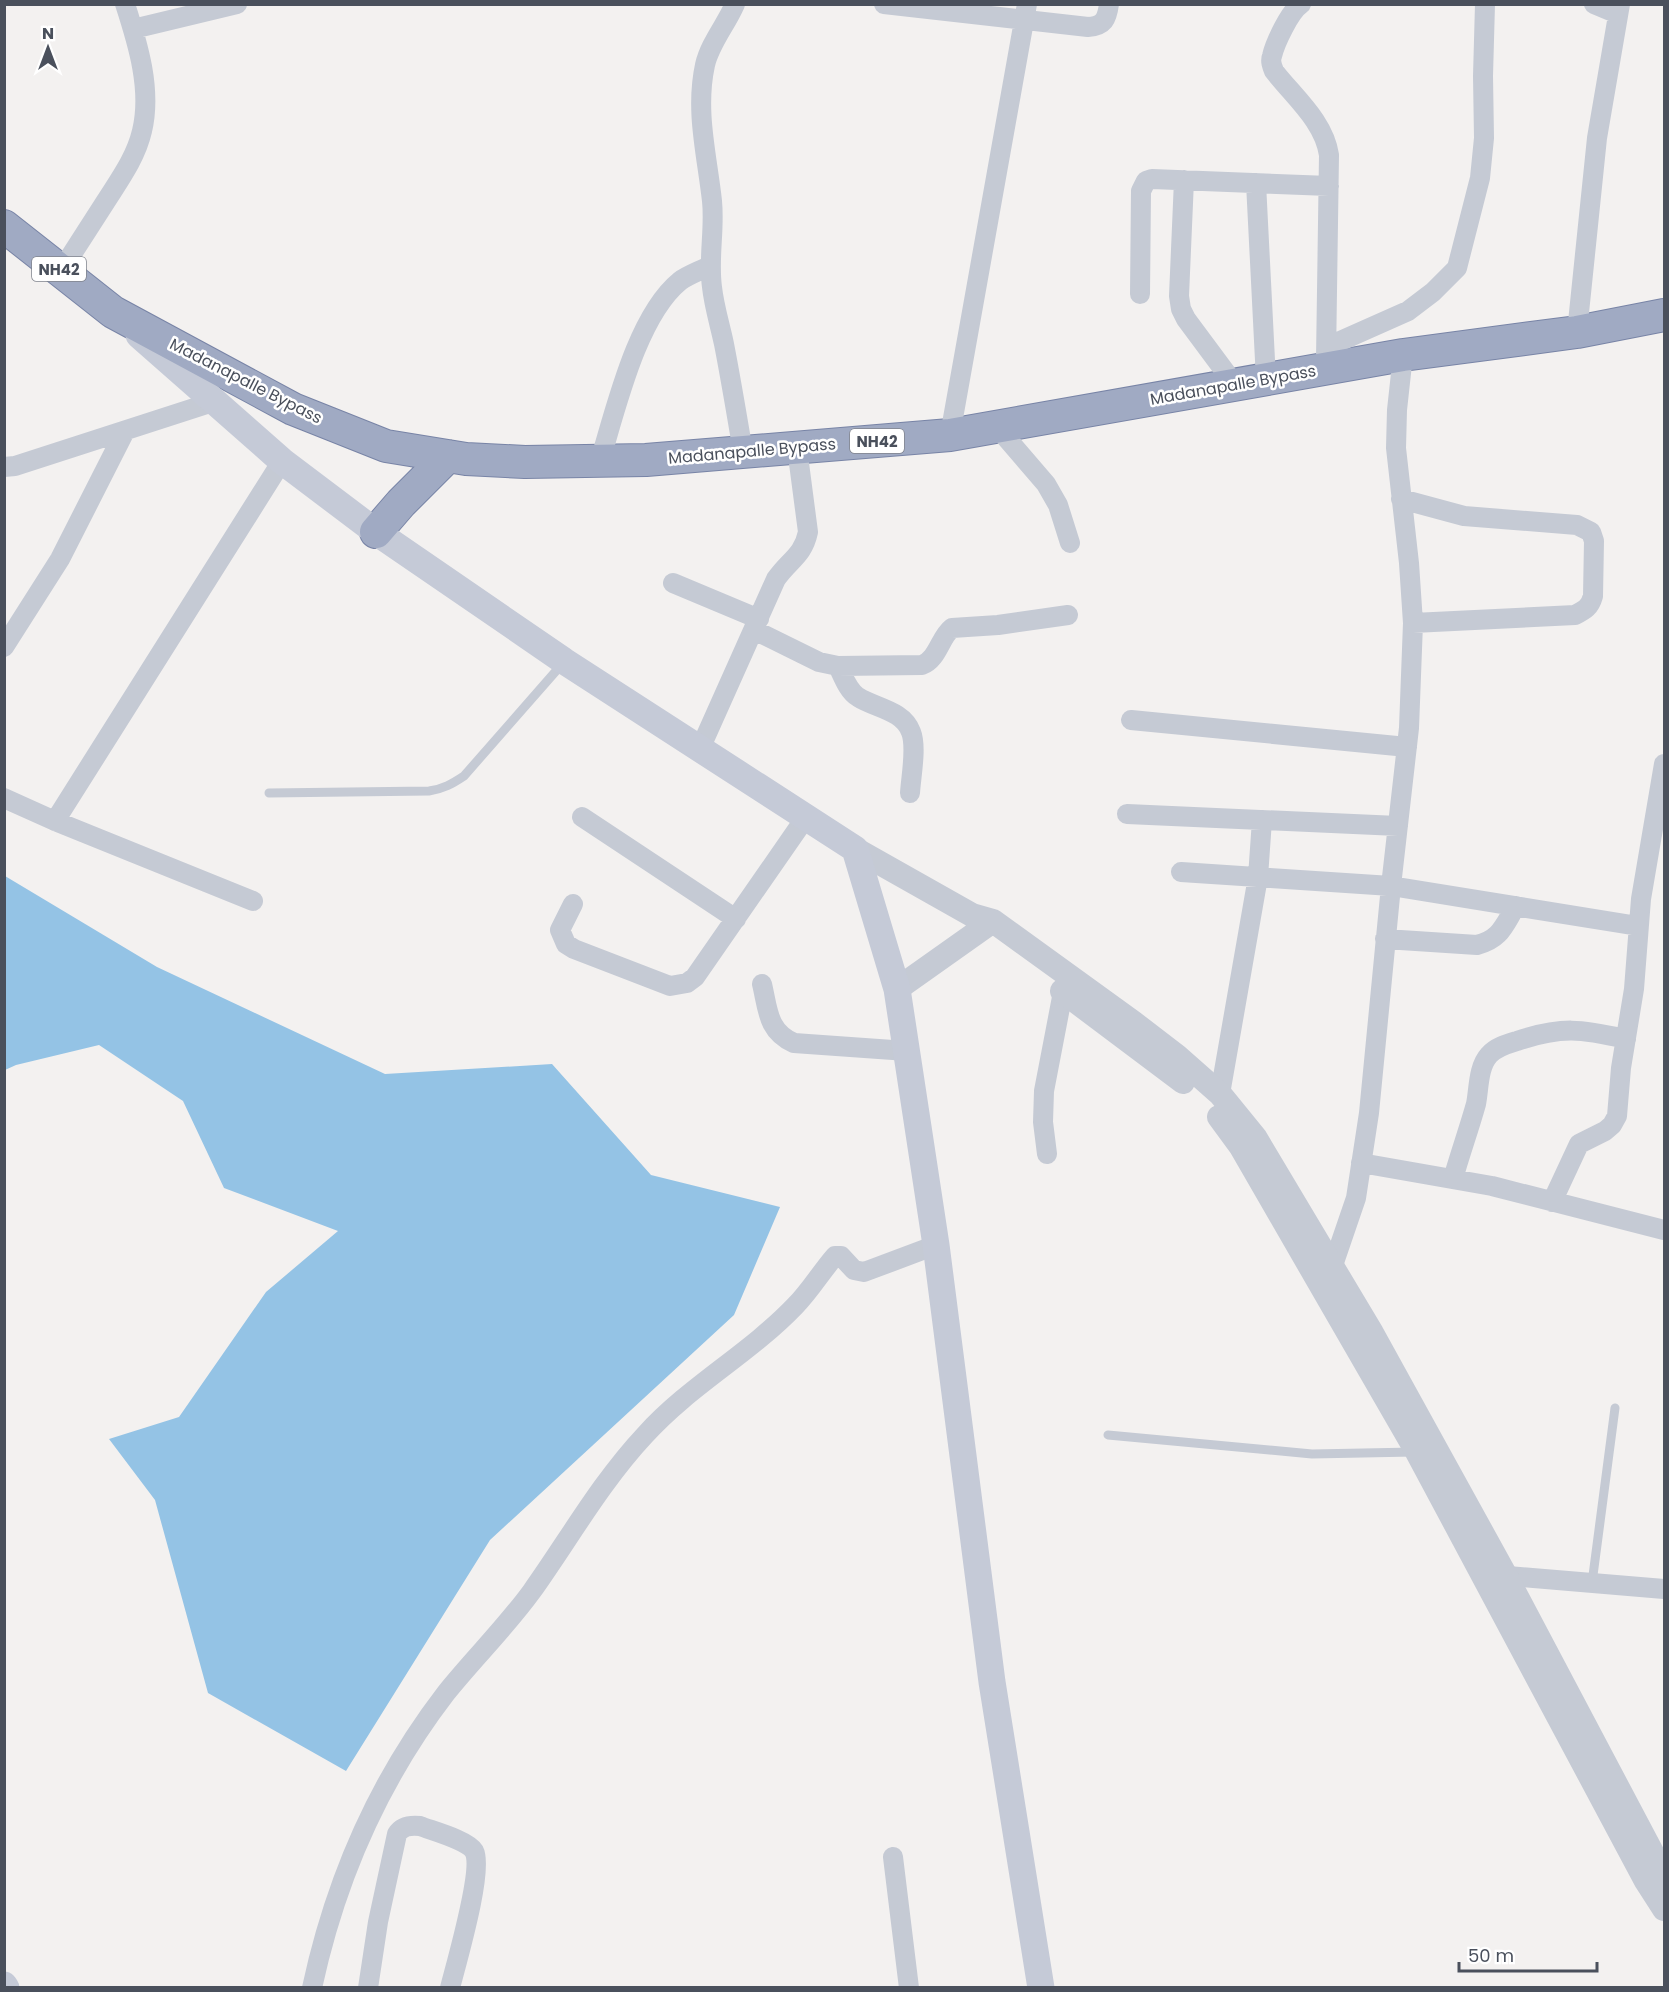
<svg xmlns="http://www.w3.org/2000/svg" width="1669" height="1992" viewBox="0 0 1669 1992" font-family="Poppins,sans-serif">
	<rect width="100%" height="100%" fill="#f3f1f0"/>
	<path fill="#94c3e5" d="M5,876L157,967L385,1074L552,1064L651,1175L780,1207L734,1315L490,1540L346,1771L208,1693L155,1500L109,1439L179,1417L266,1292L338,1231L224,1188L183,1101L99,1045L16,1065L5,1070Z"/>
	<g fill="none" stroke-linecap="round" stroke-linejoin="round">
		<g stroke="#7884a6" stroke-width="34">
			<path id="trunk" d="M4,226L113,312L293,409L386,446L466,459L525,462L646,460L950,435L1403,355L1577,332L1664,315
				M376,532L401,503L448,456"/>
		</g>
		<path stroke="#c5cad4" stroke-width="9" d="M269,793L429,791C443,789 452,784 464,776L563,663
			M1108,1435L1312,1454L1414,1452
			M1592,1583L1615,1408"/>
		<path stroke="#c5cad4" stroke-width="20" d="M735,4C726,25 710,43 705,65C695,111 707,155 712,201C715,230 708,258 712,287C714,306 720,325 724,344C731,380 737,416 743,452
			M884,4L1088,27C1104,26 1107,19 1109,4
			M1301,4C1290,11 1275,43 1272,56C1270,61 1272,66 1274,71C1294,97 1324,121 1329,155L1326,359
			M1594,4L1618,14
			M133,29L237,4
			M1184,180L1179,296L1181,309L1186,319L1235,385
			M1256,183L1266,380
			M61,271C76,248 91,224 106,201C120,179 136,157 142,131C152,90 138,44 125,4
			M1140,294L1141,191L1146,181L1152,179L1329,186
			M1577,332L1597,138L1620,4
			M1327,347L1408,311L1433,292L1457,268L1480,178L1484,138L1483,76L1485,4
			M997,427L1046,484L1058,505L1070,543
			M950,435L1027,4
			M600,461C616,408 637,316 680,281C688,275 700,271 709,266
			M4,467L15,466L216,401
			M1401,499L1464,516L1577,525L1591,532L1594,541L1593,596C1590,607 1585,610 1575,615L1413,623
			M673,583L759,619
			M754,630L819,662L838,666L922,665C938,659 940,637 952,628L998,625L1068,615
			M4,647L60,559L125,431
			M838,666C843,676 848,691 858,697C875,708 903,710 911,732C917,747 911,776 910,793
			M1131,720L1407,747
			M700,749L776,579C789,560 803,556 808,532L797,448
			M4,798L55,821L253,901
			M1127,814L1398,826
			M582,817L736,919
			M55,821L282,461
			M1181,872L1391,886L1638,926
			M573,904L560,930L566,944L574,949L670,986L687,983L695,977L806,817
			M1385,939L1477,945C1501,939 1504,925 1516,906
			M762,984C768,1009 767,1031 794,1043L907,1051
			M1220,1094L1258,877L1262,820
			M1047,1154L1043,1122L1044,1091L1063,992
			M1361,1163L1492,1186L1664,1230
			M1453,1179C1460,1154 1469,1129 1476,1104C1479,1089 1478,1067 1489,1055C1496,1047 1507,1044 1517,1041C1562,1026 1581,1029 1626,1039
			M1552,1202L1579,1144L1605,1131L1612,1125L1617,1116L1621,1068L1634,989L1641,899L1664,764
			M1329,1277L1356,1198L1369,1113L1391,886L1409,728L1413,623L1409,563L1396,448L1397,410L1403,355
			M1496,1575L1664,1589
			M893,1857L909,1988
			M312,1988C335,1881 379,1780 446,1693C474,1658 506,1627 532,1591C569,1539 601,1482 645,1435C689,1386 749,1354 795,1306C810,1291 821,1272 835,1256H841L854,1270L864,1272L936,1245
			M368,1988L378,1922L397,1834C402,1826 410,1825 420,1826C433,1831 467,1840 474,1851C484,1869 456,1964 450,1988"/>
		<path stroke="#c5cad4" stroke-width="24" d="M855,849L972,915L993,921L1134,1023L1177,1056L1220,1094L1255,1137L1372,1333L1506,1576L1664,1875
			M897,989L993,921
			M1062,991L1183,1082
			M1219,1117L1241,1147L1417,1452L1646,1881L1664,1909"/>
		<path stroke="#c5cad7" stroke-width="27" d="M139,335L282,461L376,532L564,661L855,849L897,989L936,1245L992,1682L1041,1988
			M4,1985L6,1988"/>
		<use href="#trunk" stroke="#a0aac3" stroke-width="32"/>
	</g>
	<g text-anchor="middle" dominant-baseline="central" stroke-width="5" stroke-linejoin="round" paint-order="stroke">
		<g fill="#fff" stroke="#80848d" stroke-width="1.5">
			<rect x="32" y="257" width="54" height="24" rx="4.5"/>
			<rect x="850" y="429" width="54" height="24" rx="4.5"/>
		</g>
		<g font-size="15" font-weight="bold" fill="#4a505c">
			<text x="59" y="269">NH42</text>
			<text x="877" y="441">NH42</text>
		</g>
		<g font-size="16" fill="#4a505c" stroke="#fff">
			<text transform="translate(246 381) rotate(27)">Madanapalle Bypass</text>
			<text transform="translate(1233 385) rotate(-10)">Madanapalle Bypass</text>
			<text transform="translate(752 451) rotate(-5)">Madanapalle Bypass</text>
		</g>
	</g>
	<rect width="1669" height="1992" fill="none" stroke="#4a505c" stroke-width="12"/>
	<g transform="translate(48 48)" stroke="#ffffff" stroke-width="4.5" paint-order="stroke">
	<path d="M0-4.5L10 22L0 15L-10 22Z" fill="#4a505c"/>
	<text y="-9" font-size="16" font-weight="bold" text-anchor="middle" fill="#4a505c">N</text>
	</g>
	<path d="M1459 1962v9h138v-9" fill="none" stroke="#4a505c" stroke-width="3"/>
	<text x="1468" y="1962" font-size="18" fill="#4a505c" stroke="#ffffff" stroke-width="4.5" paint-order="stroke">50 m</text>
</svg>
